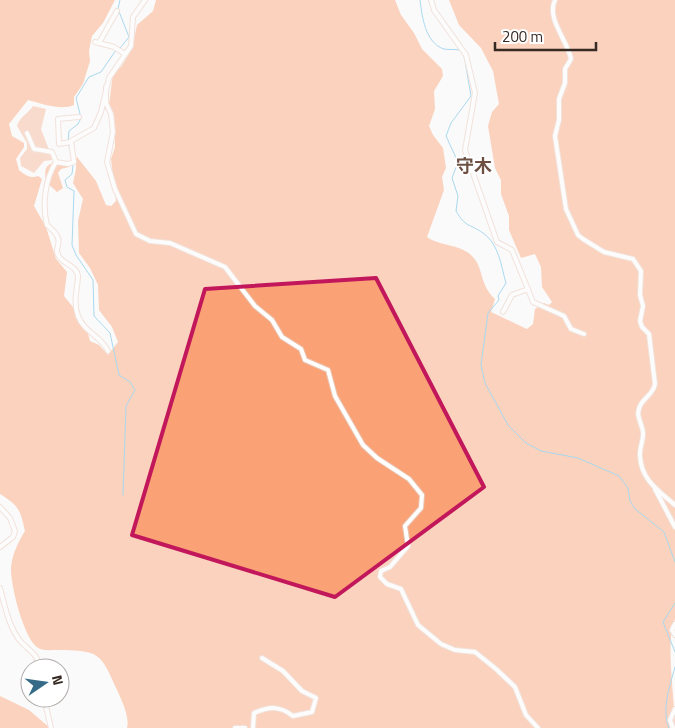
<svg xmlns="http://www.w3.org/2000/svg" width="675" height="728" viewBox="0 0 675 728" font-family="'Titillium Web','Noto Sans JP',sans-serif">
	<rect width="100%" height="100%" fill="#fafafa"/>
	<path fill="#f8b797" d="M33,106L46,109L41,129L53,160L44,161L34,173L21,166L20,158L27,149V143L17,126C20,116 28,114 33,106Z"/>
	<path fill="#faa275" d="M0,0H115L103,23L92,36L89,51L90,61L83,84L74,97V105C60,111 40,103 28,100L9,124L12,136L24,143V147L16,159L19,170C25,175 31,179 38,176L42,179L34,206L46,227L56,259L67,272L64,296L85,322L90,341L99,345L108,355L118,342L112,327L99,310L98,285L90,268L79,253L78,221L83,199L73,183L76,169V158L77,157L96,181L106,205L111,206L116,201L111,159L115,147L114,114L109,105L113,73L121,67L132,49L137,25L153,11L156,0H395L401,15L414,33L422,49L442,69L443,76L434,91L435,109L429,126L433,135L443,148L446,168L442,177L444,190L427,237C439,246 459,244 471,255C485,268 478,283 495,299L491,312L527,329L533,324L535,309L544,303L549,305L552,302L542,287L541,267L535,254L521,258L509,230V216L501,194V180L495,168L488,126L492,112L499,104L493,71L481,48L459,25L449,0H675V619C665,642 675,700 675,728H127C130,718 122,701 118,692C100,652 101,651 57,650C51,650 43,651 38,648C24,639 11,587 11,570C11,557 18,542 25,531C20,509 19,506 0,494Z
		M58,161H66L69,167L61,169L58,173L63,188L57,192L46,182C44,168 45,165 58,161Z
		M0,696L29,710L50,728H0Z"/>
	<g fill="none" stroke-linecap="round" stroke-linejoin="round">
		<path stroke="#47b0e3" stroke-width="1" d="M420,0C422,16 425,43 444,49C449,50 454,49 460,50
			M120,48L129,37L118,9L120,0
			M464,55L471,96L451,123L446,136L458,162L452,178L458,196L456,211C465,227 470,224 483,233C499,244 501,266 506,283L498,296L499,300L488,313L481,365L485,383L508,425L526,443L541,451L578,458L619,476L628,488L630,501L635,509L664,532L675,562
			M71,151L68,144L69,131L78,124L81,118L76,98L89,77L101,72L116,50
			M73,165L72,174L65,180L67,187L74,191L72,245L76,255L93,280L94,316L110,333L119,375L130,382L135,390L126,406L123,495
			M675,603L663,622L675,652
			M669,728C661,709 670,686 675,667"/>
		<g stroke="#e8c5b4" stroke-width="6">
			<path id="minor" d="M431,0L434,10L466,55L475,93L465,150L497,242L512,250L533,302L564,316L571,329L584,334
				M555,0C546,19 568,41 571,59L565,69V83L559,99V120L555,136L566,209L578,235L583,239L604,252L633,259L641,271L640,295L643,306L640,321L642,327L649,334L655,384C653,395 644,397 640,406C635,416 642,423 643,432C644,440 639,448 640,456C641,480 659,491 675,505
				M95,42L114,47L125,54
				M99,43L117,11
				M106,87V103L111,114L113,132L107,162L115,189L136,234L150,241L170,243L225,267L255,306L272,320L282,337L301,349L305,360L328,370L335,396L363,445L377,458L409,479L422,495L421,508L405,526L408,546L390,567L381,571L380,577L387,584L401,589L418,625L441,644L455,650L475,652L496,669L515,687L526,715L538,728
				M27,133L34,149L52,152L56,162
				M71,142L59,144L58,119L79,117
				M56,162C45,179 42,205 47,225C70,244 50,245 60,258C65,264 78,267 78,277C77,291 73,302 78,316C84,332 101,336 108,351
				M56,162L68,164L74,162L71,141L94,128L101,112L109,78L131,46L133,17L145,0
				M503,312L512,295L528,289
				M655,489L675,527
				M0,507L10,518L15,531L13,537L0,547
				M0,588C5,606 9,629 22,643C30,651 39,655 39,668
				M675,624L672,630L675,635
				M44,698L51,728
				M235,728H245
				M253,728L254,713C270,706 280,706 293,716L312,712L316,698L302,691L283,671L262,658
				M673,728L670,720L675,709"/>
		</g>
		<use href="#minor" stroke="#fff" stroke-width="4"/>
	</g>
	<path d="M0 0H675V728H0ZM376,278L484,487L335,597L132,535L205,289Z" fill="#fafafa" fill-opacity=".55" fill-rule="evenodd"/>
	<path fill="none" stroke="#c2185b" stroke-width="4" stroke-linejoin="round" d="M376,278L484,487L335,597L132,535L205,289Z"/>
	<g text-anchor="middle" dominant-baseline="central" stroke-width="4" stroke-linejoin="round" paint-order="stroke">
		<g font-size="18" font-weight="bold" fill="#6e5042" stroke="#fff">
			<text x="474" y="165">守木</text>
		</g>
	</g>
	<g transform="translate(45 683) rotate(77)"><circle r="24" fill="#ffffff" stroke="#afaaa7"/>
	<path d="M0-4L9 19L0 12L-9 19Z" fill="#356b87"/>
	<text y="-8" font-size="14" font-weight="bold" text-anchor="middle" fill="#372a23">N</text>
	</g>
	<path d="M495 42v8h101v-8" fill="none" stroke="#372a23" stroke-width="2.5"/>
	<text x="502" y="42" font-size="15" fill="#372a23" stroke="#ffffff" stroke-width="4" paint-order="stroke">200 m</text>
</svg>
